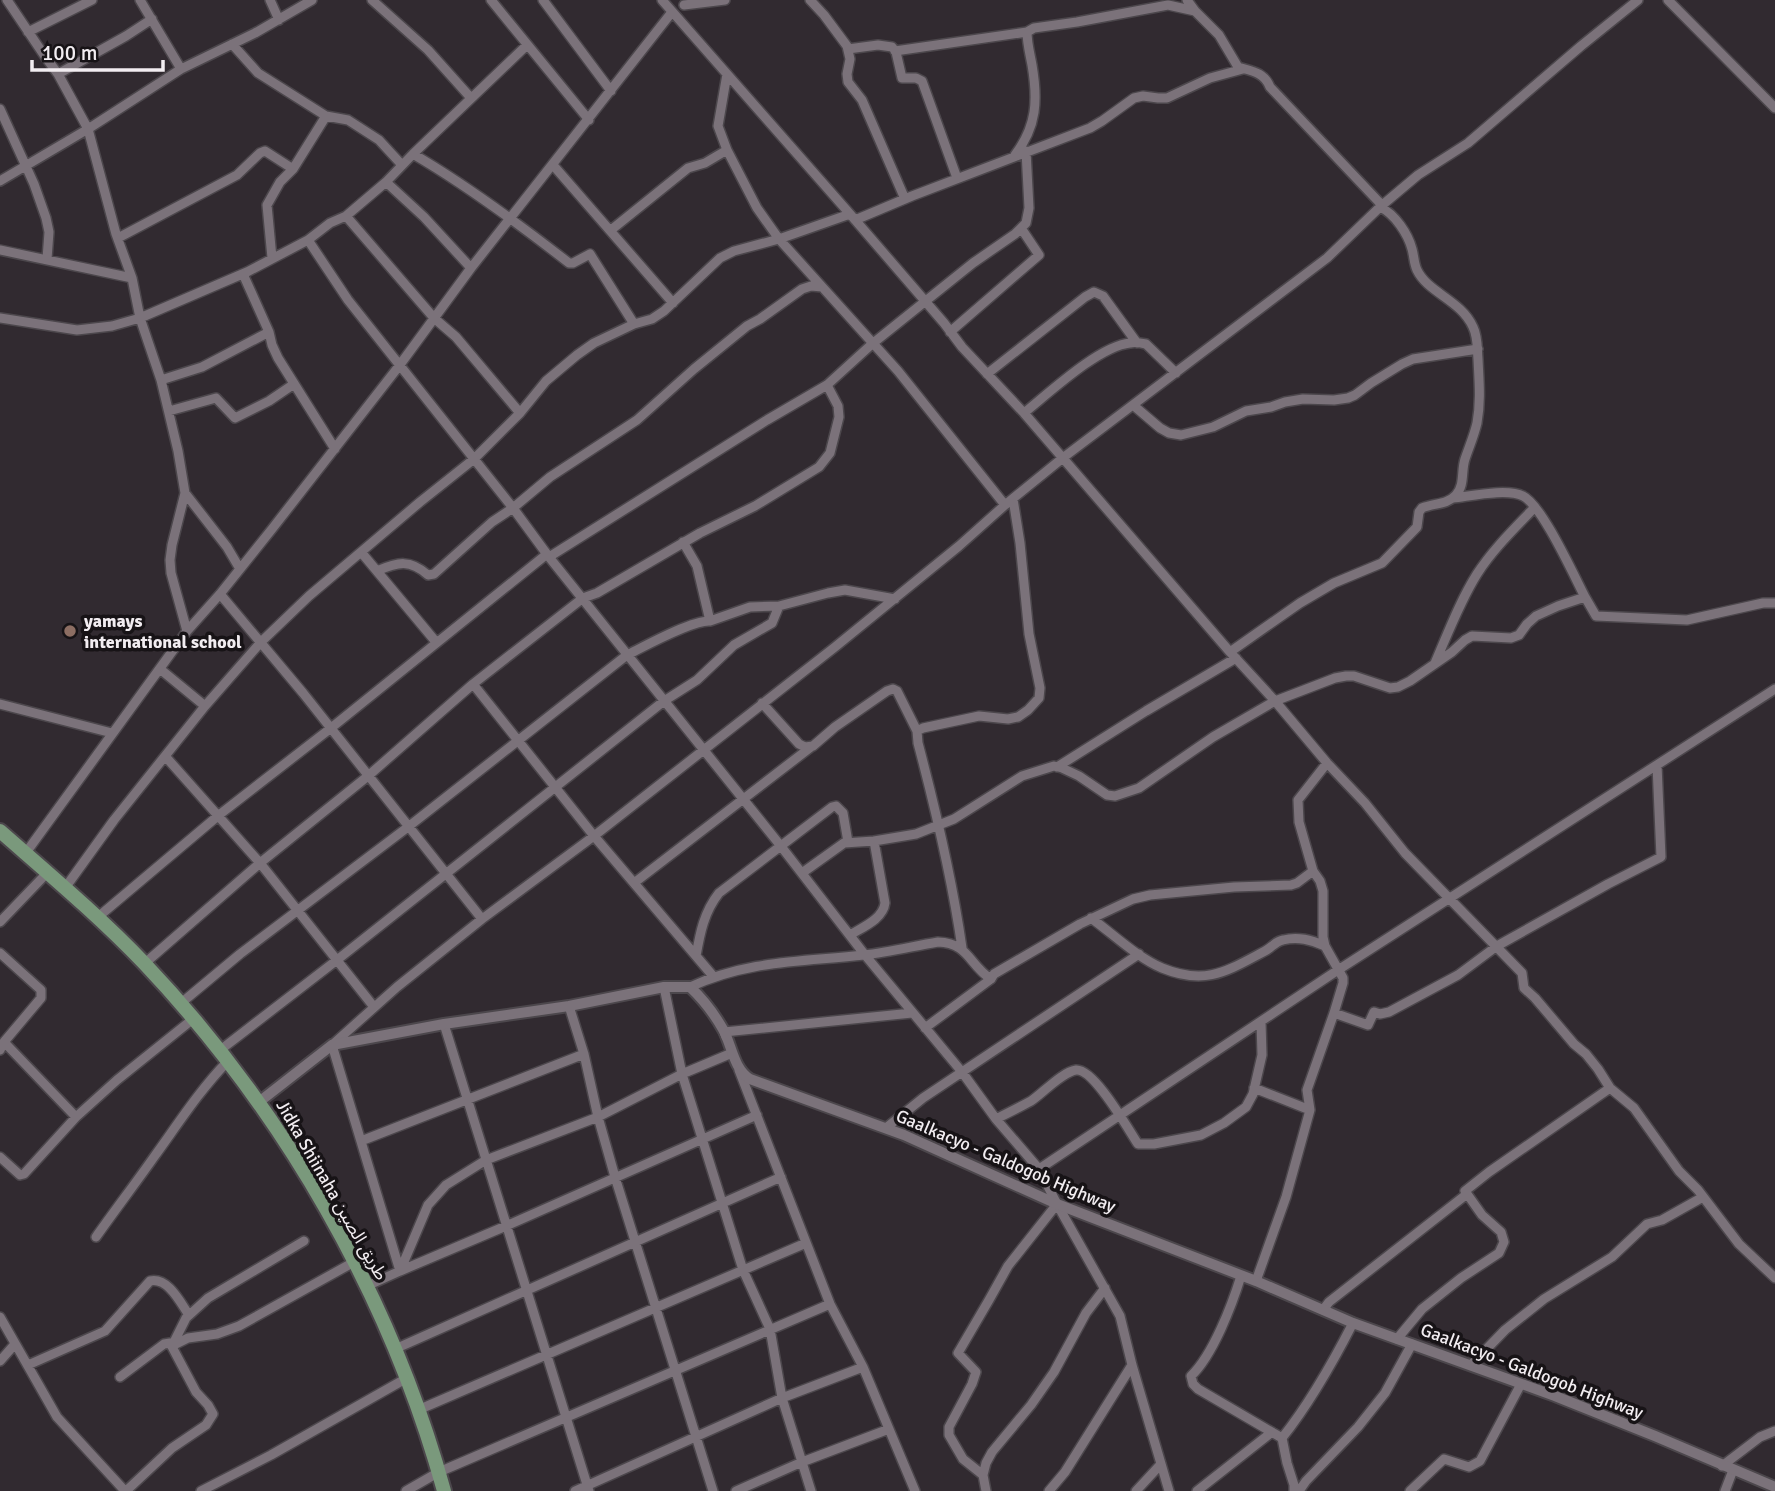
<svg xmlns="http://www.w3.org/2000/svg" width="1775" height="1491" viewBox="0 0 1775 1491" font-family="Signika,'Noto Sans Arabic',sans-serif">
	<rect width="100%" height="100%" fill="#312a30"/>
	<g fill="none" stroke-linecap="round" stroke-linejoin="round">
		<g stroke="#4c474c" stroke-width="12">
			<path id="minor" d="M7,0L44,55L58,74L88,129L116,234L132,278L140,318L161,380L178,451L185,493L172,545L170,560L171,573L187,631
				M140,0L181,69
				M270,0L279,20
				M372,0L428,50L471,98
				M491,0L589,120
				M543,0L611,91
				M662,0L850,214L944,323L962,347L1024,413L1230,652L1275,701L1327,763L1365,803L1405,853L1522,973L1524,988L1535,998L1574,1044L1586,1054L1598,1069L1610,1088L1634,1108L1679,1171L1698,1190L1739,1244L1775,1278
				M810,0L824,15L847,46L850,59L847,74L848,82L862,100L905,199
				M1668,0L1775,108
				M684,5L725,0
				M28,32L92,0
				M232,44L258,73L326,116L348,120L379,140L402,165
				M848,49L878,45L892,47L896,52L902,78H916L922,81L957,178
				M895,51L1027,32
				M58,74L126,36L152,19
				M727,74L718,126L727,150
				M0,109L34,184L46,218L49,232L47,259
				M413,154C468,186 519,224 569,263H573L590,254L634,324
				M1015,155C1037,126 1038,100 1032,65C1030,54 1027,43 1027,32L1034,28L1077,22L1168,5L1195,11
				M553,165L673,303
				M293,169L326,116
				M0,181L88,129L181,69L255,33L312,0
				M386,182L424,217L471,268
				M346,216L434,318L456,337L520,413
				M855,220L912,196L1090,128L1102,121L1134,98L1143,96L1158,98H1167L1210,78L1243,69
				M611,230L688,168L705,163L727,150L757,208L779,239L898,371L1005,505
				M118,238L237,175L260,153L265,151L293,169L280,182L267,205L272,258
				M308,240L348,300L513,508L549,557L780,845L865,955L962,1072L996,1119L1039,1169L1057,1204L1120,1316L1132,1365L1169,1491
				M0,250L132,278
				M243,274L269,332L272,345L278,358L335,449
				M0,318L77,330L112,326L140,318L247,272L308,240L330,223L346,216L386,182L413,154L527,45
				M950,332L1039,255L1021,228
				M987,374L1085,297L1094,292L1103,296L1137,343
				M161,380L202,367L269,332
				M1133,405L1160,428L1169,433L1181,435L1213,427L1246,411L1271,407L1285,402L1303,399L1334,400L1348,398L1355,395L1371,383L1402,364L1413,359L1478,349
				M169,411L216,398L235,418L269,401L294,384
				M1024,413C1049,393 1099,346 1130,343C1135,342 1141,343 1146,344L1176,373
				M185,493L227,547L240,569
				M1453,498C1471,496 1507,488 1523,496C1542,505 1574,576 1585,597
				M683,542L697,566L710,621
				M361,552L436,642
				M549,557L767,420L827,385L872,344L973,263L1015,234L1026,223L1029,208L1026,151
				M377,571C398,562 410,559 428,575L434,574L492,522L513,508L550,477L637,420L694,369L747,326L760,319L802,289L811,286L822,287
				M220,594L303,693L482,919
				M1230,652L1300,603L1334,583L1382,563L1417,527L1419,512L1422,508C1434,503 1447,505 1456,495C1465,485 1461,471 1465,459C1469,447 1474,436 1477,423C1481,401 1479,381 1478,359C1477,348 1478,337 1473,327C1461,300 1428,293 1417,270C1414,264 1414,256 1412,249C1408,234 1395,214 1380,207L1418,175L1468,143L1581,46L1638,0
				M1435,663C1448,633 1460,601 1477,574C1493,549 1515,528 1535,507
				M160,669L205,706
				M473,684L594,836L713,976
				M762,703L799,744L805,747L813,746L835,727L887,691L893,689L897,691L917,731L918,743C936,811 952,878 962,948
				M0,704L112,733
				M917,731L923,728L979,716L1008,719L1018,717L1028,710L1039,698L1040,688L1029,634L1020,543L1013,499
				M165,756L260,863L374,1007
				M1057,767L1146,711L1236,658
				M25,854L187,631L220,594L272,529L399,366L471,268L672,12
				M802,873L844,843L874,841L916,834L954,819L1022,776L1054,766L1062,768L1079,776L1107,795L1115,796L1139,788L1213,737L1275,701L1335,678L1346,676H1354L1390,688L1398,687L1410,681L1452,652L1465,640L1472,636L1511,638L1519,635L1527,624L1536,616L1558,606L1585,597L1596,616L1687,620L1763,603H1775
				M634,883L811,747
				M65,888L114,820L205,706L261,642L309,596L420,502L474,459L520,413L546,381L577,355L594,343L634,324L652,319L664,311L720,258L734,251L779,239L850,214
				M98,917L219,815L331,728L547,554
				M1091,918C1113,934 1138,958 1162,968C1206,986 1227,971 1265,951C1271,948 1276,941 1283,940C1298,936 1311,940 1325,946
				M0,922L47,873
				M850,935C863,927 883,919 885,903L874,841
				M0,953L41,990V998L4,1042L0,1050
				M696,956C700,933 704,912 719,893L832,807L836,806L843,813L848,842
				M144,964L260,863L368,776L473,684L583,598L597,593L700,533L755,506L819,467L830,453L839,417L838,406L827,385
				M664,987L682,1074L743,1270L770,1329L782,1398L811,1491
				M690,987C748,960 802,962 864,955C889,952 914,946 938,942C969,943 969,965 991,979L994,974L1080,924L1133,899L1150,895L1234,887L1291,885L1297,883L1313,871
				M180,1004L240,954L408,827L627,655C645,646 692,620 710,621L750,607L779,606L828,593L845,590L895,599
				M569,1006L584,1054L598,1117L615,1177L713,1491
				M1334,1013L1368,1025L1374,1012L1380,1014L1389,1012L1458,975L1497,946L1608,884L1661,857L1657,765
				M444,1024L589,1491
				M925,1028L991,979
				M726,1037L724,1032L912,1013
				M4,1042L76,1117
				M219,1051L337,960L664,701L697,680L734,645L772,623L779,606
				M739,1070L830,1304L863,1367L915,1491
				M1254,1088L1310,1110
				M996,1119C1008,1113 1020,1107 1031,1101C1043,1093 1062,1072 1076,1070C1094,1068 1128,1129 1138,1144H1154L1201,1135L1224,1123L1246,1107L1253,1094L1262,1055L1261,1022
				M886,1128L923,1098L1139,954
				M361,1141L584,1054
				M0,1157L20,1175L24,1174L76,1117L117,1080L193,1019
				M1039,1169L1338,970L1775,689
				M96,1237C115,1210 135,1184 154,1157C178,1124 199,1091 227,1062
				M400,1271L332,1045L397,987L482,919L594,836L835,647L959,546L1005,505L1064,457L1327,258L1380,207L1381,204L1378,201L1270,87C1264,72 1251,71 1238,67L1219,35L1195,11L1187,0
				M400,1271L428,1205L446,1185L486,1160L598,1117L682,1074L732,1053
				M1241,1276C1232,1305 1213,1355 1191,1376L1193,1384L1198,1389L1282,1438
				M1256,1281L1286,1197L1310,1110L1307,1090L1334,1013L1343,983V978L1325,946L1323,937V891L1320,881L1313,871L1299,822L1298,800L1327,763
				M367,1286L400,1271L506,1226L757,1115
				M1323,1310L1329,1302L1467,1194
				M0,1317L57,1417L125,1491
				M1397,1339L1422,1309L1461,1278L1499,1253L1504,1242L1501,1232L1482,1215L1465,1191L1489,1172L1610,1088
				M172,1346L188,1338L217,1334L239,1326L354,1262
				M172,1346L186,1318L208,1298L304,1241
				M395,1349L781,1177
				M0,1361L15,1344
				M28,1365L105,1331L150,1281C168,1277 180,1302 189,1315
				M1471,1365L1505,1330L1544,1299L1612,1257L1647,1224L1662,1220L1703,1197
				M120,1377L164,1344L170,1343L196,1392L208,1405L213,1414L206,1425L172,1448L126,1491
				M418,1410L806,1243
				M1722,1466L1760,1437L1775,1431
				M983,1475L963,1459L949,1435V1427L972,1384L976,1372L958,1353L989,1300L1008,1266L1057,1204
				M201,1491L271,1455L407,1378
				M406,1491L439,1472L830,1304
				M575,1491L782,1398L863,1367
				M736,1491L802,1462L889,1429
				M986,1491L983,1475L986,1463L992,1452L1031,1405L1054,1372L1086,1313L1105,1288
				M1049,1491L1065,1472L1132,1365
				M1136,1491L1161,1464
				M1197,1491L1272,1432
				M1294,1491V1485L1287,1463L1282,1438C1310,1403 1332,1364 1353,1323
				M1299,1491L1306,1481L1358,1427L1385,1393L1412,1344
				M1410,1491L1444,1459L1469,1467L1480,1461L1521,1384
				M1725,1491L1733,1470"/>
		</g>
		<g stroke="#4c474c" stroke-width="14">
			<path id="tertiary" d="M259,1102L332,1045L444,1024L569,1006L664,987H690C704,1000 715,1015 724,1031C732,1047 734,1069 750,1079L904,1135L1057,1204L1256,1281L1353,1323L1555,1396L1655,1436L1775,1487"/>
		</g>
		<g stroke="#4c474c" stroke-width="18">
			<path id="primary" d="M0,831C49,874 99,916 144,963C284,1111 390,1295 444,1491"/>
		</g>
		<use href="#minor" stroke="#7b727a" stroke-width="9"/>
		<use href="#tertiary" stroke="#7b727a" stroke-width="10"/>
		<use href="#primary" stroke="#7a997c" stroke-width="14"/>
	</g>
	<circle fill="#8d6e63" stroke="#171316" stroke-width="2.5" cx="70" cy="631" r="7"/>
	<g text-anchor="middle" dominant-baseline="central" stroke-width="7" stroke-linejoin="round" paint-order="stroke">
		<g font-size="18" font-weight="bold" fill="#f2edf1" stroke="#171316" text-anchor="start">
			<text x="84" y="621">yamays<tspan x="84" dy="21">international school</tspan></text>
		</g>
		<g font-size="18" fill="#f2edf1" stroke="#171316">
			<text transform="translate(1006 1161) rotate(23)">Gaalkacyo - Galdogob Highway</text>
			<text transform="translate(332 1190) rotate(60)">Jidka Shiinaha طريق الصين</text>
			<text transform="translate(1532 1371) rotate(21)">Gaalkacyo - Galdogob Highway</text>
		</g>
	</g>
	<path d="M32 60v10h131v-10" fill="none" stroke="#f2edf1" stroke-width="3.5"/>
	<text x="42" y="60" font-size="21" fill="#f2edf1" stroke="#171316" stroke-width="5" paint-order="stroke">100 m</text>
</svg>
